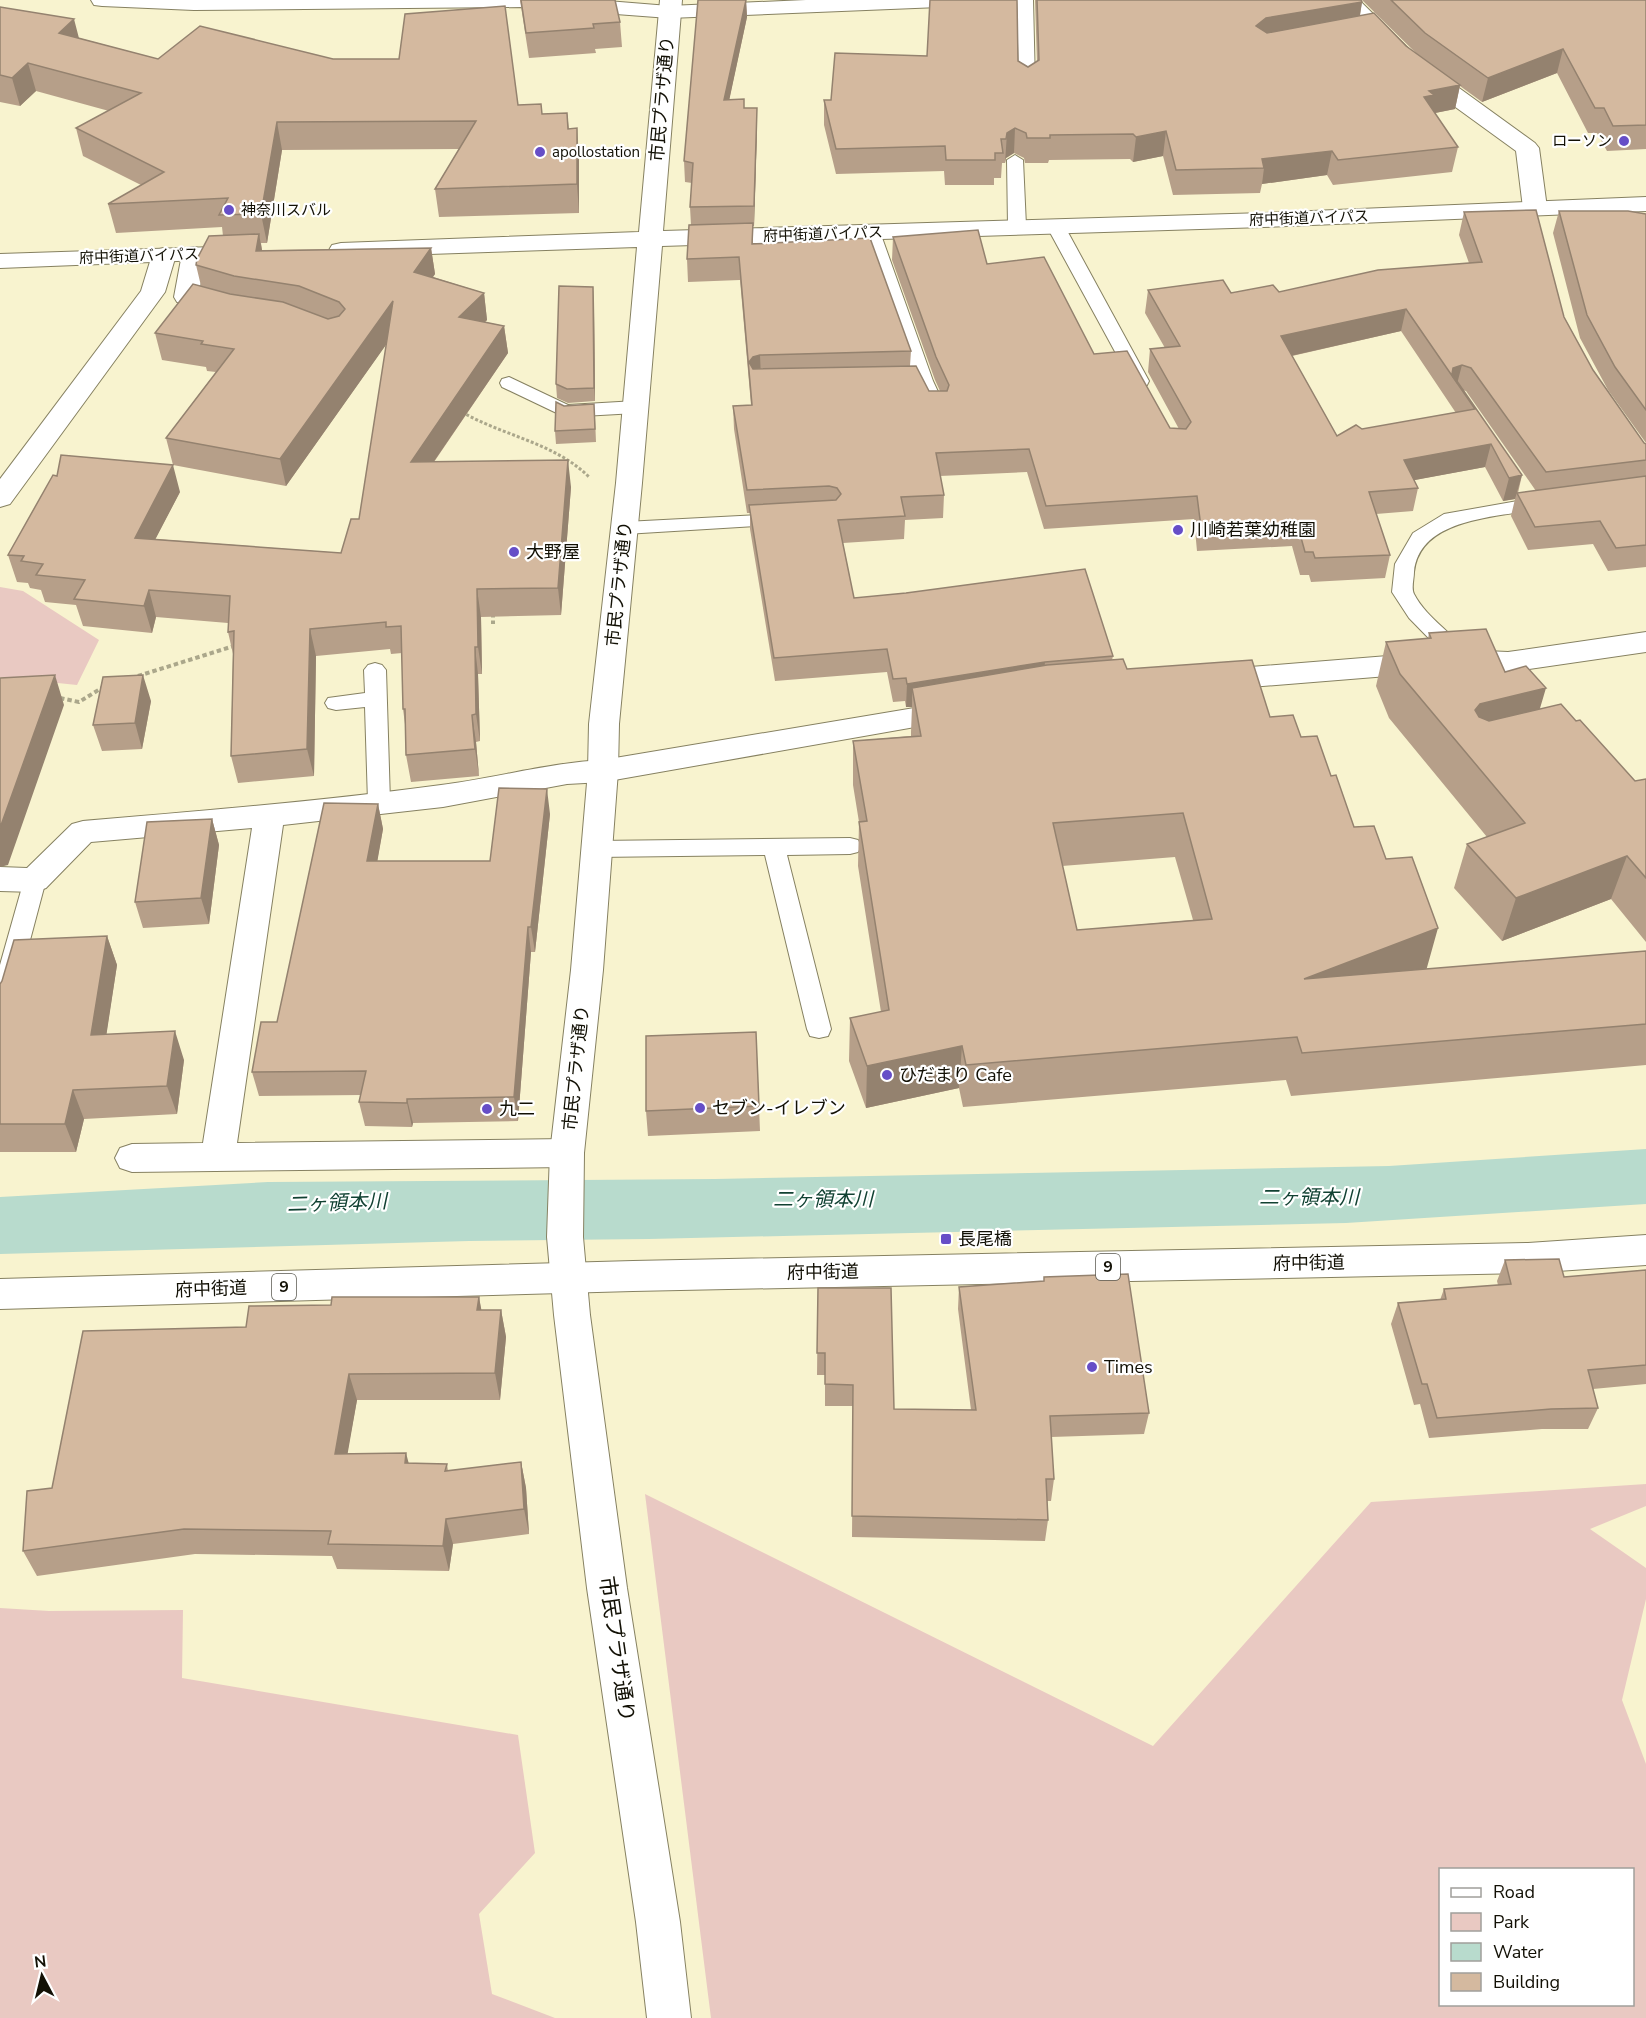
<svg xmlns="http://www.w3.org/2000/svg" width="1646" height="2018" viewBox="0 0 1646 2018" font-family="'Nunito Sans','Noto Sans JP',sans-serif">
	<rect width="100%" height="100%" fill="#f8f3cf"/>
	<path fill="#e9c9c2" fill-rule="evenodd" d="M0,587L23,591L99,640L77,685L0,677Z
		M1646,1484V1506L1590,1529L1646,1568V1599L1622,1700L1646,1764V2018H711L645,1494L1153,1746L1371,1502ZM1440,1870H1632V2004H1440Z
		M0,1608L49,1611L183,1610L182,1678L518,1735L535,1853L479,1914L492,1994L555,2018H0Z"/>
	<path fill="#b8dbcd" d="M1646,1149V1204L1346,1223L649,1239L469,1241L0,1254V1197L268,1182L715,1179L1389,1166Z"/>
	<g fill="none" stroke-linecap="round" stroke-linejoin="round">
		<g stroke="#868161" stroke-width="2">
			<path id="service" d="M1017,0H1033L1035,85L1027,90L1019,85Z
				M1015,155L1023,160L1026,226L1023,230H1011L1008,226L1007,160Z
				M1055,220L1061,221L1064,225L1149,381L1147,385H1133L1131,381L1046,225L1049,221Z
				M871,227L877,228L880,232L933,381L946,409L944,413H930L915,381L862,232L865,228Z
				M509,377L568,405L636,401L643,403L645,407L643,411L636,413L565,417L502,387L500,383L502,379Z
				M1546,496L1553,498L1556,502L1553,506C1510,518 1420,513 1414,572C1414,579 1411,588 1414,594C1427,619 1454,633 1469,656L1465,661L1458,663L1451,661L1409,618L1392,592L1395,564L1413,533L1444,514Z
				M781,514L788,516L791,520L788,524L625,534L618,532L615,528L618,524L625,522Z
				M375,663L382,665L386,670L390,802L387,808L379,810L371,808L368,802L365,707L336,710L328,708L325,703L328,698L365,693L364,670L368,665Z
				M850,838L858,840L861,846L858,852L850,854L787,855L831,1029L828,1036L819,1038L810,1036L807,1029L765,855L596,857L588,855L585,849L588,843L596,841Z
				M35,872L43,874L46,880L12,1008L8,1014L0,1017V965L24,880L27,874Z"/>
		</g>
		<g stroke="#868161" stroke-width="2">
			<path id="minor" d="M91,0H595L669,6L806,0H975L972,5L964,6L669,18L523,7L194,10L102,6L94,5Z
				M1336,0H1359L1419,59L1535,143L1539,148L1547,208L1543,213L1535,215L1527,213L1523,208L1516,151L1403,69Z
				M194,247L203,249L206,254L199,293L233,303L236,308L233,313C215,318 194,307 177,302L174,297L182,254L185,249Z
				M164,248L173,250L176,255L165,292L10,504L0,507V479L141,291L152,255L155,250Z
				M1646,632V652L1508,672L1462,670L1213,690L1203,687L1198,680L1203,673L1213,670L1462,650L1508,652Z
				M956,701L966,704L971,711L966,718L603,782L567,784L443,807L283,825L237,1143L567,1139L579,1143L584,1153L579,1163L567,1167L132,1172L120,1168L115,1158L120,1148L132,1144L203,1143L252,828L91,842L46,888L35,892L0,891V867L27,868L72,824L83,821C202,811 322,801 441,785C496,778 548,763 603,760Z"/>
		</g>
		<g stroke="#868161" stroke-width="2">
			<path id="tertiary" d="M660,0H682L663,231L1264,213L1646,197V211L1264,227L662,246L642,483L619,724L618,771L603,970L584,1153L583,1237L590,1315L627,1588L680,1922L691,2018H647L636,1922L587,1588L554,1315L547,1237L550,1153L571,970L588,771L589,724L616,483L637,247L341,257L332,255L329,250L332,245L341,243L639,232Z
				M244,246L253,248L256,253L253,258L0,268V254Z"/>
		</g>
		<g stroke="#868161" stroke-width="2">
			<path id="primary" d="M1646,1235V1265L1528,1273L633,1291L0,1309V1279L633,1261L1528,1243Z"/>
		</g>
		<path stroke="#aba78b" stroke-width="3" stroke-dasharray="3 2" stroke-linecap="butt" d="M462,412C503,436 556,443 590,478"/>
		<path stroke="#aba78b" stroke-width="4" stroke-dasharray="4.5 3" stroke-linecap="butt" d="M493,613V624
			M138,676L237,645
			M60,698L79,702L105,686"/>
		<use href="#service" fill="#fff" fill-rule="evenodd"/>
		<use href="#minor" fill="#fff" fill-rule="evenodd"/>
		<use href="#tertiary" fill="#fff" fill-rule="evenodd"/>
		<use href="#primary" fill="#fff" fill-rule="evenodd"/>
	</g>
	<path fill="#b69f89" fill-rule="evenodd" d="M520,0H615L620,22L622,47L595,49L596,53L529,58Z
		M698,0H750H746L747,17L729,100L744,108H757V128L754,226H753V244L911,351L910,366L929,391H940L935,380L892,260L893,237L987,264L1094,354L1170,428L1179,429L1148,372L1150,349L1165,348L1145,313L1148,290L1231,293L1279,292L1469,263L1459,235L1464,212L1564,317L1593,370L1644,443L1646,444V567L1608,571L1593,544L1528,550L1511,516L1515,499L1503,501L1485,467L1414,480L1418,488L1413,511L1376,514L1390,555L1385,578L1311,582L1309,575H1300L1292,546L1197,551L1194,519L1044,529L1027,472L940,476L944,495L943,518L905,520L904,539L843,543L854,598L1113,656L1112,660L1127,669L1270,717L1301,737L1331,776L1354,827L1426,969L1646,951V1065L1291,1096L1286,1080L963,1107L959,1088L866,1108L849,1061L850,1018L881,1012L858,866L859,822L853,785V741L911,736V732L912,707H906L905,701L893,702L887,672L775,681L750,529V513H747L734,429L733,406L751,405L740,280L688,282L687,259L691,225L690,207L692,183L685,182L684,161ZM1401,331L1456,413L1362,429L1337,436L1292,356ZM1462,390L1466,391L1536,491L1518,493L1522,475ZM1175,857L1193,920L1077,930L1062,866Z
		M1035,0H1361L1362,2L1360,16L1417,54L1362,0H1646V149L1607,151L1597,133H1588L1557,73L1482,102L1460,86L1455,109L1435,113L1458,147L1452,172L1333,185L1327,175L1262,184L1260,193L1173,195L1163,156L1133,162L1130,159L1049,160L1048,163H1025L1024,158L1014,153L1006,158L1005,163H1002L1001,178H994V185H945L944,171L836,174L824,125V100H831L927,56L1018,61L1028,67L1037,62Z
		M0,7L79,38L158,59L518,105L542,114L567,113L569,129L579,157V213L439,217L435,189L459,149L282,150L267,243H261L262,250L431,248L435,274L433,277L484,293L487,320L485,322L504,326L508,353L434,462L571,487L561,615L481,617L482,674H478L480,741L476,742L479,776L411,782L406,755L405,724L403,709L402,653L391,654L390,649L316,656L314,776L238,783L231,756L233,654L228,632V623L156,617L152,633L83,626L76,605L45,602L41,590L30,588L28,583L17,582L8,555L180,492L155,539L341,553L359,519L387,343L286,486L173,465L166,438L216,372L207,371L206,367L162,360L155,333L201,286L196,265L223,236L222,227L116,233L108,204L141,185L83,156L76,128L109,111L36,91L20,106L0,102Z
		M1559,211L1646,214V443L1608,390L1580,338L1553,233Z
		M594,300L595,401L568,403L557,398L556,384Z
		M595,418L596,442L556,444L555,431Z
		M1429,633L1505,672L1540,710L1576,721L1635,781L1646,779V942L1611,899L1502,941L1454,888L1467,844L1487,837L1389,718L1376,686L1386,642L1428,639Z
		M151,701L142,749L102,751L93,725Z
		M378,804L383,829L377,861H490L550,814L535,952H531L518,1121L413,1123L412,1127L365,1126L359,1102L361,1095L259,1096L252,1072L277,1022Z
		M212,819L219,845L209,924L143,928L135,902Z
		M107,936L117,965L106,1035L184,1060L177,1114L84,1119L76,1152H0V984Z
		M756,1032L760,1131L648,1136L646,1111Z
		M1505,1260L1564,1277L1646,1270V1384L1593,1389L1598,1408L1588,1429H1542L1429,1438L1420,1404L1414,1405L1391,1324L1398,1303L1440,1300L1444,1289L1498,1285L1497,1281Z
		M1044,1277L1149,1413L1144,1434L1051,1437L1054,1479L1051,1501H1047L1048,1520L1045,1541L852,1537L853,1406H825V1375H817L818,1288L894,1409L971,1410L958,1309L959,1287L1044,1281Z
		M479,1297L481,1310H501L506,1337L500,1400H357L347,1454L409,1463L447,1464L448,1471L521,1462L526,1488L529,1534L453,1544L449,1571L337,1569L332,1556L195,1554L37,1576L23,1551L52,1488L246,1327L331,1305Z"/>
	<path fill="#94826f" d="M746,0L747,17L725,120L724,100Z
		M1362,2L1358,26L1263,43L1256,26L1266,18Z
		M74,19L81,46L59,33Z
		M1563,49L1557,73L1482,102L1488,78Z
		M28,63L36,91L20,106L12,78Z
		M1460,85L1455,109L1430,114L1424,97L1429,91Z
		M757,108V128L754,226V206Z
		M277,122L282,150L267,243L261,214Z
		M577,128L579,157V213L577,184Z
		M1015,128L1014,153L1006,158L1005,163L1007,133Z
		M1166,131L1163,156L1133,162L1136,137Z
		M1332,151L1327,175L1262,184L1264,168L1262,159Z
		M259,234L264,261L256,251Z
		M431,248L435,274L418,298L414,272Z
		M593,287L594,300L595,401L594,388Z
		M484,293L487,320L462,344L459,317Z
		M393,301L398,328L286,486L280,459Z
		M1406,309L1401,331L1277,359L1281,336Z
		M504,326L508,353L415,489L411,462Z
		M760,355L761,378L753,380L749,362L753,357Z
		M1462,365L1457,384L1451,375L1453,368Z
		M1491,444L1485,467L1399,483L1404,460Z
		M568,460L571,487L561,615L558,588Z
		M173,465L180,492L142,565L135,538Z
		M1522,475L1515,499L1503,501L1509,478Z
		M477,589L481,617L482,674L478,647Z
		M149,590L156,617L152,633L144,606Z
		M310,629L316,656L314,776L307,749Z
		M475,647L478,674L480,741L476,714Z
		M1045,662L1043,685L912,688V707H906L907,684Z
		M55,675L64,705L8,865L0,867V828Z
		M143,675L151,701L142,749L135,723Z
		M1546,688L1533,732L1467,748L1475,710L1480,704Z
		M472,715L476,742L479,776L475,749Z
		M547,789L550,814L535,952L531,927Z
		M378,804L383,829L373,886L367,861Z
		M212,819L219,845L209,924L201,898Z
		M1627,856L1611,899L1502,941L1516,898Z
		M528,927L531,952L518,1121L514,1097Z
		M1438,928L1426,971L1304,979Z
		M107,936L117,965L102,1064L91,1035Z
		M175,1031L184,1060L177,1114L167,1086Z
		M962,1046L959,1088L866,1108L867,1066Z
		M73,1090L84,1119L76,1152L65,1124Z
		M407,1099L413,1123L412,1127L407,1103Z
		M479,1297L484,1324L477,1310Z
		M501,1310L506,1337L500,1400L495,1373Z
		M349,1374L357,1400L343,1480L335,1454Z
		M406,1453L413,1479L405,1463Z
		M521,1462L526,1488L529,1534L524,1509Z
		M446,1519L453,1544L449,1571L443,1546Z"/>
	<path fill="#d4b99f" stroke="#94826f" stroke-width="1.5" fill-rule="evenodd" d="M521,0H615L620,22L593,24L594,28L526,33Z
		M698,0H746L724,100L744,99V108H757L754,206L690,207L693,163L684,161Z
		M930,0H1017L1018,61L1028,67L1039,60L1037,0H1361L1362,2L1266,18L1256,26L1267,33L1374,13L1406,46L1460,85L1429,91L1434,95L1424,97L1458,147L1338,160L1332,151L1262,159L1264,168L1176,170L1166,131L1136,137L1133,134L1050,135V138H1027L1026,133L1015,128L1007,133L1006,139H1001L1003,153H995V160H946L945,146L836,149L824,100H831L835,53L927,56Z
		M1391,0H1646V125L1613,126L1604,108H1595L1563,49L1488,78L1425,33Z
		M505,6L518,105L541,104L542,114L567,113L568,129L577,128V184L435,189L476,121L277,122L261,214L219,215L228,198L108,204L164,172L76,128L141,93L28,63L12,78L0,75V7L74,19L59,33L158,59L200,26L333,59H399L405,14Z
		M1536,210L1564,317L1593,370L1644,443L1646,444V460L1546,472L1471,368L1462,365L1453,368L1452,374L1522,475L1509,478L1491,444L1404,460L1418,488L1369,492L1390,555L1315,558L1313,552H1305L1297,523L1201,527L1197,496L1046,506L1029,449L936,453L944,495L901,497L905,516L838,520L854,598L906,593L1085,569L1113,656L1045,662L907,684L906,678L893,679L887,649L774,658L749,505L836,500L841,494L837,488L829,486L747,490L733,406L752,405L739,257L687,259L689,225L753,223L752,244L870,238L911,351L760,355L753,357L749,362L753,369L916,366L929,391H947L949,385L936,357L893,237L978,230L987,264L1044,257L1094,354L1127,351L1170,428L1186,429L1191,422L1150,349L1180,346L1148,290L1223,280L1231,293L1273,285L1279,292L1378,270L1482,262L1464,212ZM1406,309L1475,409L1362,429L1356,425L1337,436L1281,336Z
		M1559,211H1628L1646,214V410L1615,367L1587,315Z
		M259,234L256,251L431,248L414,272L484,293L459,317L504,326L411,462L568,460L558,588L477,589L478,647H475L476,714L472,715L475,749L406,755L405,709H403L401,626L386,627V622L310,629L307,749L231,756L234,631L228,632L230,596L149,590L144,606L74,599L85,580L36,575L43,564L21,561L24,556L8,555L53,475L57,476L61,455L173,465L135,538L341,553L351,519H359L393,301L280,459L166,438L234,349L201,344L203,341L155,333L193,284L230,294L283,302L328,319L339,316L345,309L339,302L299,286L234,276L196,265L197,259L209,236Z
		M559,286L593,287L594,388L567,389L556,384Z
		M556,402L564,406L594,404L595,429L555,431Z
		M1646,476V545L1616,548L1600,521L1535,527L1517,493Z
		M1486,629L1505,672L1526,666L1546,688L1480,704L1475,710L1479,717L1489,721L1561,704L1576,721L1580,720L1635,781L1646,779V878L1627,856L1516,898L1467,844L1525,823L1400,674L1386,642L1431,638L1429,633Z
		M1123,659L1127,669L1252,660L1270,717L1293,715L1301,737L1317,736L1331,776L1336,775L1354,827L1374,826L1386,859L1412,857L1438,928L1304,979L1646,951V1024L1302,1053L1297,1037L966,1065L962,1046L867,1066L850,1018L889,1010L859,822L867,821L853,741L921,736L912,688L1047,665ZM1183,813L1212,919L1077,930L1053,823Z
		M55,675L0,828V678Z
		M143,675L135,723L93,725L103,677Z
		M499,788L547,789L531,927H528L514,1097L407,1099V1103L359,1102L366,1071L252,1072L261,1022H277L324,803L378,804L367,861H490Z
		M212,819L201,898L135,902L147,822Z
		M107,936L91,1035L175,1031L167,1086L73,1090L65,1124H0V984L2,981L14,940Z
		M756,1032L759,1106L646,1111V1036Z
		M1559,1259L1564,1277L1646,1270V1365L1588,1370L1598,1408L1551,1409L1437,1418L1427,1384H1422L1398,1303L1446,1299L1444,1289L1511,1284L1505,1260Z
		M1128,1274L1149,1413L1050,1416L1054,1479H1046L1048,1520L852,1516L853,1385L825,1384V1353H817L818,1288H891L894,1409L976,1410L959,1287L1044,1281V1277Z
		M332,1297H479L477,1310H501L495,1373L349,1374L335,1454L406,1453L405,1463L447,1464L445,1471L521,1462L524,1509L446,1519L443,1546L328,1544L331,1531L184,1529L23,1551L27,1491L52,1488L83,1331L246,1327L249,1306L331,1305Z"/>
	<g fill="#664ec7" stroke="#fff" stroke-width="2">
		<circle cx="1624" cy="141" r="6"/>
		<circle cx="540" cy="152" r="6"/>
		<circle cx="229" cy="210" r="6"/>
		<circle cx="1178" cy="530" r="6"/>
		<circle cx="514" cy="552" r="6"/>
		<circle cx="887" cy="1075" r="6"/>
		<circle cx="700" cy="1108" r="6"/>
		<circle cx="487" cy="1109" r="6"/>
		<rect x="940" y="1233" width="12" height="12" rx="3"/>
		<circle cx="1092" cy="1367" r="6"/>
	</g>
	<g text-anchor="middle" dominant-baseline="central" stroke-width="4.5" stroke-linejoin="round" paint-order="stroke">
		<g font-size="15" fill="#121005" stroke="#fff" text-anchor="start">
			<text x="1612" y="141" text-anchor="end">ローソン</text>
			<text x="552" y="152">apollostation</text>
			<text x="241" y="210">神奈川スバル</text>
		</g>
		<g font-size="15" fill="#121005" stroke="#fff">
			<text transform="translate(1309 218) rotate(-2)">府中街道バイパス</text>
			<text transform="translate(823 234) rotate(-2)">府中街道バイパス</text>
			<text transform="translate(139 256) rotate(-2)">府中街道バイパス</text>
		</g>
		<g fill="#fff" stroke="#595850" stroke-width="1.5">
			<rect x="1096" y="1254" width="24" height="26" rx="4.5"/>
			<rect x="272" y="1274" width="24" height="26" rx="4.5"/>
		</g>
		<g font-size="16" font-weight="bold" fill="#121005">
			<text x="1108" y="1267">9</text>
			<text x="284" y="1287">9</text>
		</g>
		<g font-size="18" fill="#121005" stroke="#fff">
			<text transform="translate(662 99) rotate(-85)">市民プラザ通り</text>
			<text transform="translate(619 584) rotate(-84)">市民プラザ通り</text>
			<text transform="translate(576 1068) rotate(-84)">市民プラザ通り</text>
			<text transform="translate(1309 1263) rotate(-1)">府中街道</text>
			<text transform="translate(823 1272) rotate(-1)">府中街道</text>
			<text transform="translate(211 1289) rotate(-2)">府中街道</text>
		</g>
		<g font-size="18" fill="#121005" stroke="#fff" text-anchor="start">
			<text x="1190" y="530">川崎若葉幼稚園</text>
			<text x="526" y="552">大野屋</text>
			<text x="899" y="1075">ひだまり Cafe</text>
			<text x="712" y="1108">セブン-イレブン</text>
			<text x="499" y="1109">九二</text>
			<text x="958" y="1239">長尾橋</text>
			<text x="1104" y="1367">Times</text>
		</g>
		<g font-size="20" font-style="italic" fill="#114132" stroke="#fff">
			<text x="1309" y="1197">二ヶ領本川</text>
			<text x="823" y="1199">二ヶ領本川</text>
			<text transform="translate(337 1203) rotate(-2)">二ヶ領本川</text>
		</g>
		<g font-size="21" fill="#121005" stroke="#fff">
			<text transform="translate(617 1649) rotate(82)">市民プラザ通り</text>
		</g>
	</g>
	<rect x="1439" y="1868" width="195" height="138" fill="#ffffff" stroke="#a09f9b" stroke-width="1.5"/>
	<rect x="1451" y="1888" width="30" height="9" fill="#ffffff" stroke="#a09f9b" stroke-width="1.5"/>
	<text x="1493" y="1898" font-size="18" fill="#121005">Road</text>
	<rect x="1451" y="1913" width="30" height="18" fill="#e9c9c2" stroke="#a09f9b" stroke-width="1.5"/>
	<text x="1493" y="1928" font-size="18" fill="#121005">Park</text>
	<rect x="1451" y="1943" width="30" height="18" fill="#b8dbcd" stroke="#a09f9b" stroke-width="1.5"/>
	<text x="1493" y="1958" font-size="18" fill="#121005">Water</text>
	<rect x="1451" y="1973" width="30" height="18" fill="#d4b99f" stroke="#a09f9b" stroke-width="1.5"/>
	<text x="1493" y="1988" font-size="18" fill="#121005">Building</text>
	<g transform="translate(42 1976) rotate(353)" stroke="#ffffff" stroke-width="4.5" paint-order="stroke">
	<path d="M0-4.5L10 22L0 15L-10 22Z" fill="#121005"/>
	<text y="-9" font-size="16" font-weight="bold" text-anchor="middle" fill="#121005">N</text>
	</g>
</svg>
